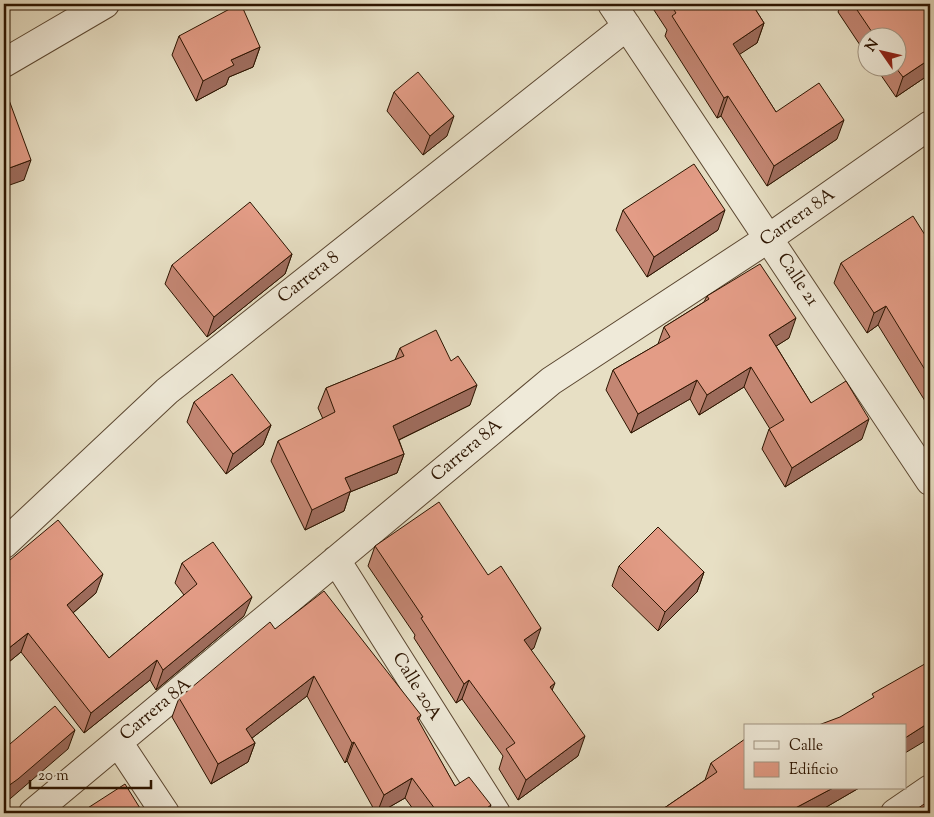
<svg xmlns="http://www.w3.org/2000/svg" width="934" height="817" viewBox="0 0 934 817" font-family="'Sorts Mill Goudy',serif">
	<rect width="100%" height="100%" fill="#e7dfc4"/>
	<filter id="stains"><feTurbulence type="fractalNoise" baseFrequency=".004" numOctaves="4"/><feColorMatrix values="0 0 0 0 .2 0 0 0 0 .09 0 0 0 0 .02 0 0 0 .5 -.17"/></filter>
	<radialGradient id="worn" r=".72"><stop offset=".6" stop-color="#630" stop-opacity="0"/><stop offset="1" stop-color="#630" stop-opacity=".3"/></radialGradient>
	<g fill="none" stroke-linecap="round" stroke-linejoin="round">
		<g stroke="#5b4731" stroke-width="30">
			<path id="minor" d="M612,4L930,481
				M4,63L105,4
				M4,544L167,391L627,26
				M336,560L496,813
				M118,742L165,813
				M33,813L551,381L769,238L930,125
				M895,813L930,789"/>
		</g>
		<use href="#minor" stroke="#efead9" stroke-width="28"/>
	</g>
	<path fill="#c38673" stroke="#2c1400" d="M650,4H752L764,23L757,43L739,54L776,112L837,139L767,186L721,116L717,118L665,36L667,30Z
		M841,4H924L930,14V74L896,97L876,68H896V38H866V54L838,12Z
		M179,36L260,47L253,67L229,77L226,85L196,101L172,55Z
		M394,92L447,136L423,155L387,111Z
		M623,210L718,230L647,277L616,230Z
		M930,243V409L878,325L867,333L834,283L841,263Z
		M292,254L285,274L207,337L165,284L172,265Z
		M707,296L789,338L776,346L811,403L862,439L785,487L762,449L769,429H770L744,387L699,415L690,399L631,433L606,390L613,370L658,344L664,327L704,302Z
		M400,348L470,405L399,440L404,454L397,473L350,492L344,511L305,530L271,461L278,441L323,419L318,408L326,388L395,360Z
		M194,402L271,425L263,445L226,474L187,422Z
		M375,546L534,648L531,650L552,690L578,756L518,800L499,769L503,756L462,699L456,703L414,638L415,635L368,566Z
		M182,563L244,616L156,690L150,680L84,733L21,652L4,666V565L96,593L73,613L109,658L184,595L175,583Z
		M619,566L704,572L697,592L658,631L612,586Z
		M275,629L421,715L418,721L455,786L488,813H416L405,798L379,813H376L347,761L345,763L307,696L252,738L255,743L248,762L211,784L172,717L179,698Z
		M711,763L745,788H859L816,813H657L705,780Z"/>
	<path fill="#9f6d5e" stroke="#2c1400" d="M4,4H16L4,8Z
		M764,23L757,43L725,64L733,44Z
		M260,47L253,67L229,77L226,85L196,101L203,81L231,60Z
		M930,59V74L896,97L903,77Z
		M728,96L721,116L717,118L724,98Z
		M454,116L447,136L423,155L430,136Z
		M844,120L837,139L767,186L774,166Z
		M31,160L24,180L4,187V170Z
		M725,210L718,230L647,277L654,257Z
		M292,254L285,274L207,337L214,317Z
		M886,306L878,325L867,333L874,313Z
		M796,318L789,338L762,355L769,335Z
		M751,367L744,387L699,415L707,395Z
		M697,380L690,399L631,433L638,414Z
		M477,385L470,405L386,446L393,426Z
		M869,419L862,439L785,487L792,468Z
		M271,425L263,445L226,474L233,454Z
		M404,454L397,473L350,492L344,511L305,530L312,510L345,478Z
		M704,572L697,592L658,631L665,612Z
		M103,574L96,593L60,624L67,605Z
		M252,597L244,616L156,690L163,670Z
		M541,628L534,648L517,660L524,640Z
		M28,633L21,652L4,666V652Z
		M157,660L150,680L84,733L91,713Z
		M314,676L307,696L239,748L246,729Z
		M469,680L462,699L456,703L464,684Z
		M555,683L547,703L550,687Z
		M930,722V738L905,753V738Z
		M75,730L68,749L11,798L4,804V789Z
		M585,736L578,756L518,800L526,780Z
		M354,742L347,761L345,763L352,743Z
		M255,743L248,762L211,784L218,764Z
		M412,778L405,798L379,813H377L384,795Z
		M833,788H859L816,813H786Z
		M491,805L488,813H480Z"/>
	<path fill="#e39c86" stroke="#2c1400" d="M239,4H241L260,47L231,60L234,65L203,81L179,36Z
		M670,4H752L764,23L733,44L776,112L819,83L844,120L774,166L728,96L724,98L672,16L676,13Z
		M853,4H924L930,14V59L903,77L896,68V38H876Z
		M418,72L454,116L430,136L394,92Z
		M9,100L31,160L4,170V102Z
		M694,164L725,210L654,257L623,210Z
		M250,202L292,254L214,317L172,265Z
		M913,216L930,243V378L886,306L874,313L841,263Z
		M760,264L796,318L769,335L811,403L846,381L869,419L792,468L769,429L784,420L751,367L707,395L697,380L638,414L613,370L670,337L664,327L709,299L707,296Z
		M436,330L451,361L458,356L477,385L393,426L404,454L345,478L351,491L312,510L278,441L335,412L326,388L404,356L400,348Z
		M232,374L271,425L233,454L194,402Z
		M439,502L488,575L501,566L541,628L524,640L555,683L550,687L585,736L526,780L506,749L515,743L469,680L464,684L421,618L423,617L375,546Z
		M58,520L103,574L67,605L109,658L197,584L182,563L213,542L252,597L163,670L157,660L91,713L28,633L4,652V565Z
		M658,527L704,572L665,612L619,566Z
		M324,591L421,715L417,718L455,786L469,777L491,805L480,813H438L412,778L384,795L354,742L352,743L314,676L246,729L255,743L218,764L179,698L270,622L275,629Z
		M930,661V722L905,738V726H816L840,717L874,697L872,694Z
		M55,706L75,730L18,779L4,789V749Z
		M745,739V788H833L786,813H657L717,772L711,763Z
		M125,784L143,813H80Z
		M930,800V813H911Z"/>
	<g text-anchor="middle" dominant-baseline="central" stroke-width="4.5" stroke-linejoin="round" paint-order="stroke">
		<g font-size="18" fill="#2c1400" stroke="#efead9">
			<text transform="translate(798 218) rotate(-35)">Carrera 8A</text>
			<text transform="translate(309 278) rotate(-38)">Carrera 8</text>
			<text transform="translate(797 280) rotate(56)">Calle 21</text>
			<text transform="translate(467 451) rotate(-40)">Carrera 8A</text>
			<text transform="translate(416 687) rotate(58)">Calle 20A</text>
			<text transform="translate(156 710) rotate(-40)">Carrera 8A</text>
		</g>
	</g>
	<rect width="934" height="817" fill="none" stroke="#e7dfc4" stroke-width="20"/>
	<rect x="5" y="5" width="924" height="807" fill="none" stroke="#2c1400" stroke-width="2.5"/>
	<rect x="10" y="10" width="914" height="797" fill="none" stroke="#2c1400"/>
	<rect x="744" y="724" width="162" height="65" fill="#efead9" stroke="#a19482"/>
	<rect x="754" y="741" width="25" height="8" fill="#efead9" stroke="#a19482"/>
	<text x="789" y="750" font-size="15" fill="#2c1400">Calle</text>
	<rect x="754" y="762" width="25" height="15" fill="#e39c86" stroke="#a19482"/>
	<text x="789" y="774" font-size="15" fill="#2c1400">Edificio</text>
	<g transform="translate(882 52) rotate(304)"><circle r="24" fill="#efead9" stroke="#a19482"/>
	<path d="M0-4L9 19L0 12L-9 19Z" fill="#8f2418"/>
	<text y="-8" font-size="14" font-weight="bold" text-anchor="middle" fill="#2c1400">N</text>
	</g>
	<path d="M30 780v8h121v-8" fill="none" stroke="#2c1400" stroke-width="2.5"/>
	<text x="38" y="780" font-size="15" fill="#2c1400" stroke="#efead9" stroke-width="4" paint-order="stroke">20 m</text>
	<rect width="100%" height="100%" filter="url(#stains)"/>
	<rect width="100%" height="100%" fill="url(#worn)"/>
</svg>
